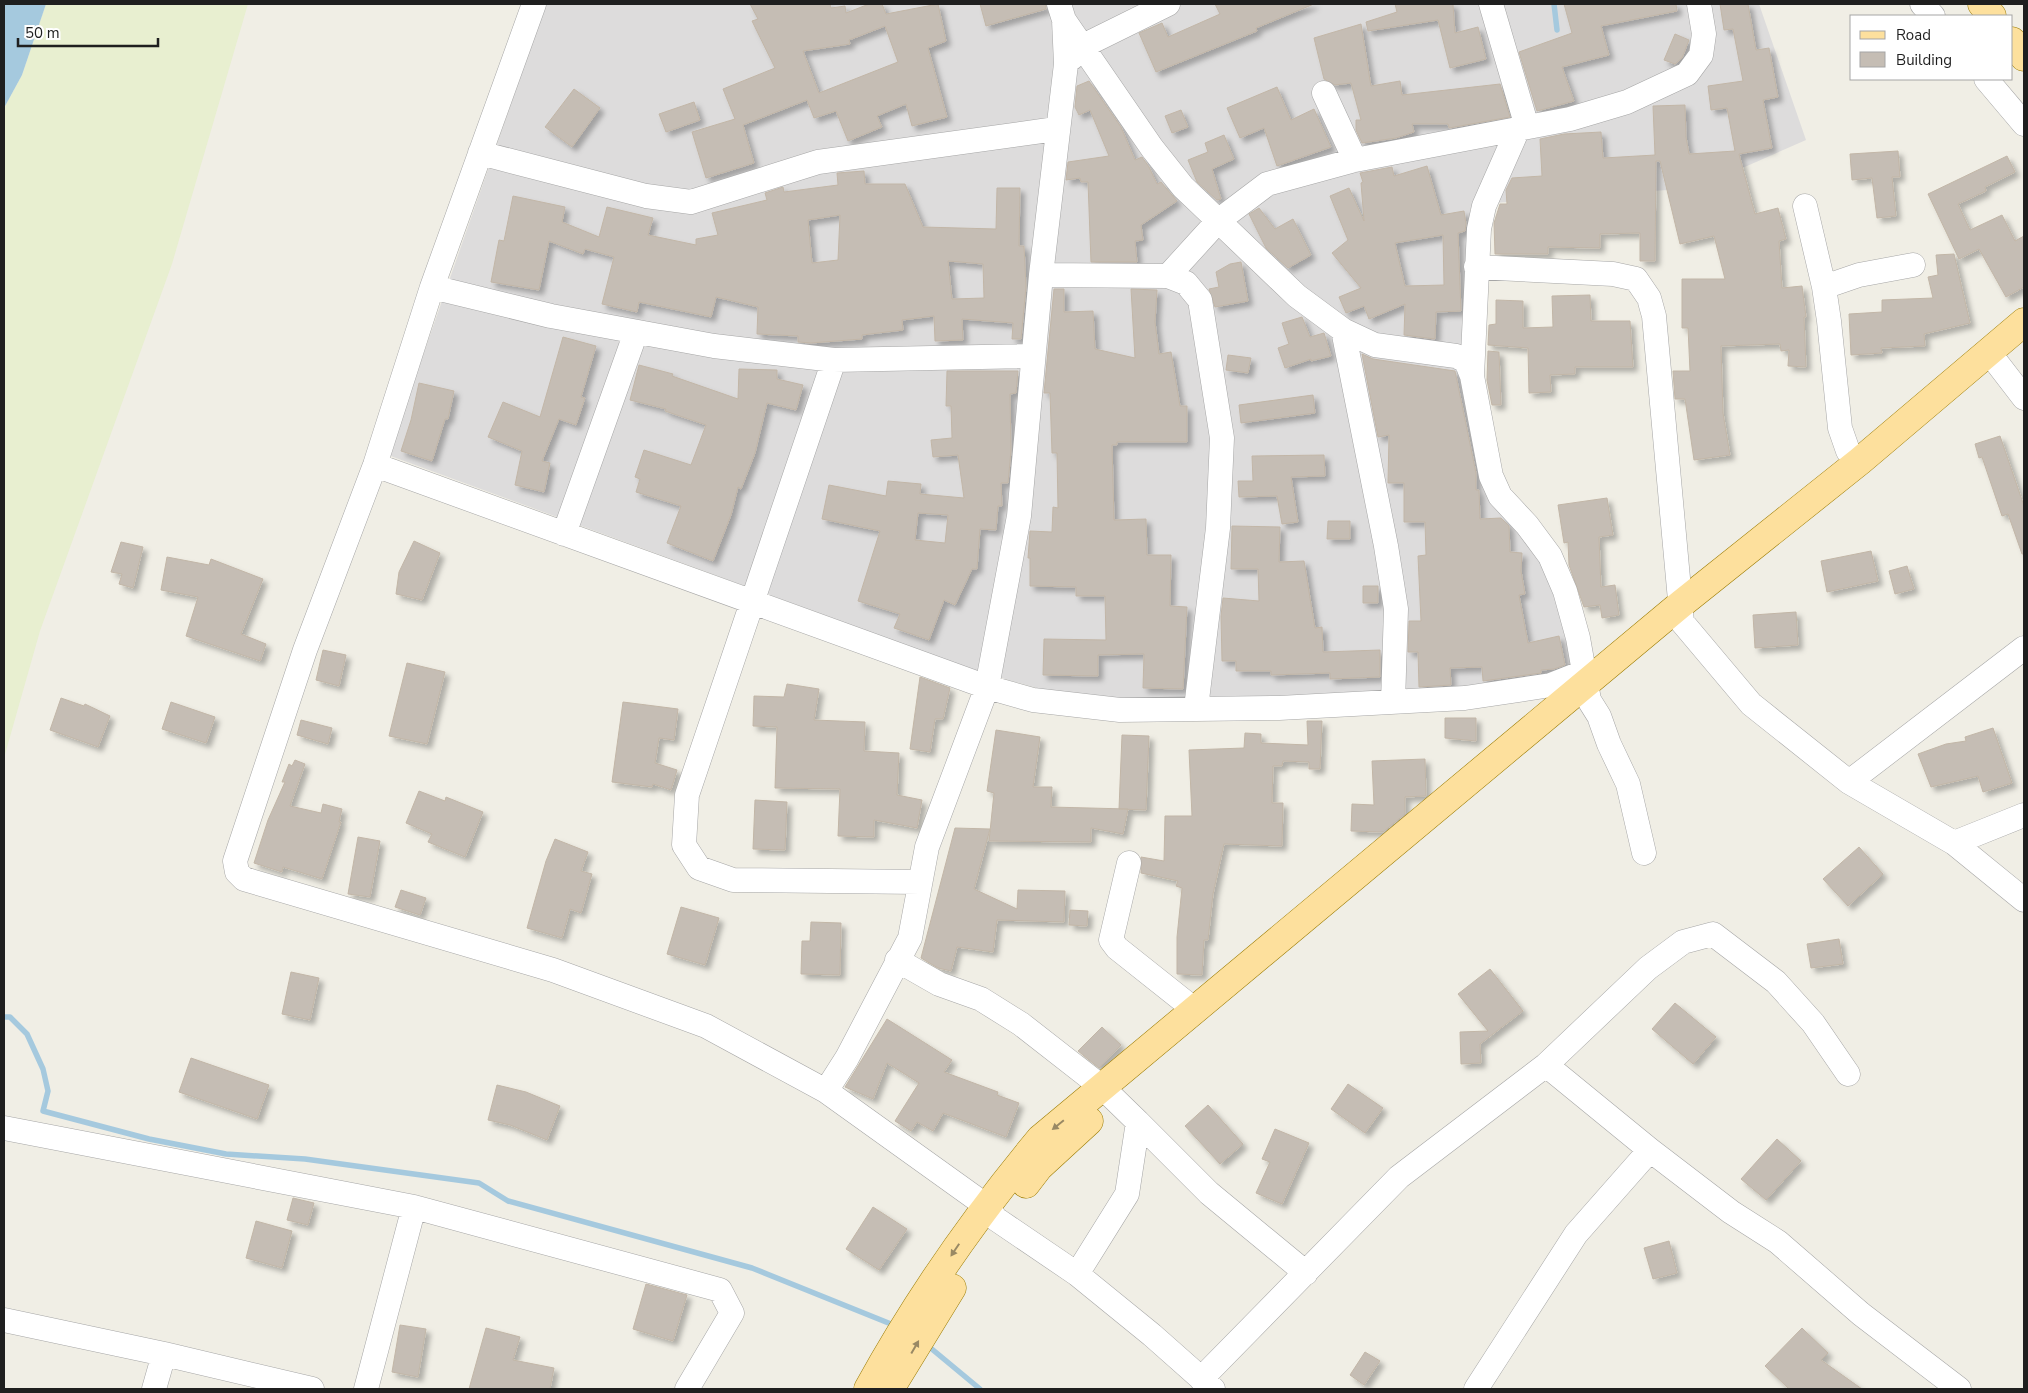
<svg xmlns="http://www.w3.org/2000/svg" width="2028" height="1393" viewBox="0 0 2028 1393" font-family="'Nunito Sans',sans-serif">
	<defs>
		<filter id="shadow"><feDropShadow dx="4.5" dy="4.5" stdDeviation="2.5" flood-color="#0004"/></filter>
	</defs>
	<rect width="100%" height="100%" fill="#f0eee5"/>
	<path fill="#dddcdc" d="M546,4H1759L1806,140L1731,173L1667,190L1494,203L1470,209L1469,414L1554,582L1578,684L1107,708L977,671L388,455Z"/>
	<path fill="#e8efd0" d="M46,4H248L172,264L40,631L4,758V108L22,75Z"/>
	<path fill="#a5c9de" d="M4,4H46L22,75L4,108Z"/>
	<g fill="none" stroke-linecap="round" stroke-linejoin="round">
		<path stroke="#a5c9de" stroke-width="5.5" d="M1554,4L1557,30
			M4,1017H10L27,1034L43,1069L48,1091L43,1111L149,1139L226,1154L305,1159L479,1183L508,1201L752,1268L891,1324
			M927,1345L980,1389"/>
	</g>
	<path fill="#c5bdb4" stroke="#c2b6a7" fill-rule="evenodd" filter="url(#shadow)" d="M750,4H830L831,8L845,6L846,13L869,4H882L886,14L938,4L946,41L928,48L947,117L912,126L906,104L877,116L882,127L848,141L836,111L814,118L807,100L743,125L754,163L706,178L692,132L735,119L723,89L775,68L752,21L758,19ZM885,26L898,62L819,93L803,51L850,44L849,40Z
		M980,4H1046V9L986,26Z
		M1215,4H1314L1256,28L1257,31L1156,72L1139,33L1162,23L1168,37L1220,14Z
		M1395,4H1453L1455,33L1478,27L1486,59L1450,68L1438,20L1368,31L1366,22L1397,12Z
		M1564,4H1676L1677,11L1601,26L1609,55L1562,67L1574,101L1537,111L1519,52L1572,33Z
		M1720,4H1748L1756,50L1769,48L1778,97L1763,100L1772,148L1739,154L1755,214L1778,208L1786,239L1779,241L1782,288L1802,286L1806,317H1804L1806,367L1788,366L1789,350L1781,351L1780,344L1721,346L1723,413L1730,455L1694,460L1685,399H1675L1673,371H1690L1688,328H1682V279H1725L1714,236L1680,244L1660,161H1656L1655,261H1640V233L1600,234V248L1548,247V254H1495L1494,223L1500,204H1507L1506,190L1512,178L1542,176L1540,139L1564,134L1601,132L1603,158L1655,155L1653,106L1685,105L1686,137L1689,154L1735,151L1727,108L1711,110L1708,86L1743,81L1733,29L1724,30Z
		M1361,24L1371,86L1400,81L1402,95L1500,84L1510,117L1449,128L1448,124H1412L1414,132L1396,138L1362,143L1356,130V120H1361L1351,83L1335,85L1324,79L1314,38Z
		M1675,34L1689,40L1682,58L1675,64L1664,60Z
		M1089,81L1121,127L1135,160L1142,157L1149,167L1157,184L1161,182L1177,201L1141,225L1143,240L1135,241L1137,262H1091L1088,182H1081L1080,178L1066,180L1068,162L1109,156L1090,110L1079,115L1075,107L1077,86Z
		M1277,87L1291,120L1314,109L1331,147L1277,166L1264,128L1240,138L1227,108Z
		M574,89L600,108L572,147L545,127Z
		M694,102L700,120L666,132L659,114Z
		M1181,110L1188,127L1172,133L1165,116Z
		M1224,135L1234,159L1212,169L1221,199L1217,200L1197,182L1188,160L1208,152L1205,143Z
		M1898,151L1900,177H1892L1896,216L1877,218L1872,178L1852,180L1850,154Z
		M2007,156L2015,172L1985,187L1986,191L1958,204L1970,230L2002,215L2015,241L2024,236V287L2006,297L1979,249L1959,259L1928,194Z
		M1427,166L1441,215L1464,211L1466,224L1465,231L1458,233L1461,311L1436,312L1435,339L1404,335L1405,304L1369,319L1364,306L1346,313L1339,297L1361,288L1332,253L1348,240L1330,196L1349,188L1364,221L1361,183L1363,182L1360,173L1392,167L1394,176ZM1443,235L1444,285L1405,286L1395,243Z
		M864,171L865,184H905L923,227L996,229L997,188H1020L1019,246H1024L1026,287L1021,339H1012L1013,323L962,319L963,340L935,341L934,316L902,320L903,330L862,335V339L811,343L798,342V336L757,334L758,307L716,297L711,317L639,302L637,312L602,304L614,257L585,249L583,254L549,241L539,290L491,282L499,240L504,241L513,196L565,207L562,222L599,237L607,207L653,218L648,235L696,245V239L718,235L712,213L767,200L765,193L783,187L784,192L838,185L837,173ZM840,215L838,260L812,263L808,220ZM948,261L983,264L984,298L952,299Z
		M1259,208L1275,229L1293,219L1311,255L1288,268L1266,248L1249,214Z
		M1954,254L1970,323L1924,334L1925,346L1881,348L1882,353L1851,355L1849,314L1882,312V300L1933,298L1928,277L1938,275L1936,255Z
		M1241,262L1248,301L1215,307L1209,289L1219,287L1216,272L1230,264Z
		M1054,289H1064V312L1093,311L1095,349L1135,358L1131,289L1157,290L1155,322L1159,354L1171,352L1180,406H1187V442H1117V445H1112L1114,520L1146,519L1147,555H1171L1170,606L1187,607L1183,689L1143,688L1144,654L1098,655V676L1043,675L1044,639L1106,640L1105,596H1076V587L1030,586V558H1028L1030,531L1052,532L1053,507L1058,508L1057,453H1052L1050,393H1044Z
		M1590,295L1591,321H1630L1633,367H1575V374L1550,375L1551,392L1529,393L1528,348L1488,345L1489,325L1496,324V300L1523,301V328L1553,327L1552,296Z
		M1302,317L1310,337L1324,333L1331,356L1311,361V359L1285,368L1278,348L1289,344L1282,323Z
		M563,337L596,346L581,397L585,398L576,425L559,419L542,461L550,463L544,492L515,485L522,451L488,437L503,402L540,417Z
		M1488,351L1499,352L1501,405H1492L1487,380Z
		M1362,354L1373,359L1455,371L1476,473V490H1479L1480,519L1501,518L1509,526L1510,552L1522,553L1521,571L1525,594L1519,595L1528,643L1559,636L1565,665L1554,669L1541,670V673L1483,681L1482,667L1450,668L1451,685L1419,687L1418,652H1408L1409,621H1421L1418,556L1426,555L1425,522H1404V483H1388L1389,435L1378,437Z
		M1228,355L1251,358L1248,373L1226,370Z
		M639,365L673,374L672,376L738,399L739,369L777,370V379L803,385L796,410L767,403L755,453L741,489L738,487L731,515L713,561L667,543L681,506L636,492L640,479L635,477L644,450L691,465L706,425L665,411L666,409L630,400Z
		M947,371H1018L1016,393L1010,394L1011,451L1008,483H1001L1002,506H998L996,530L980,529L977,569H972L955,605L944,600L929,640L894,628L900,614L858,601L880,531L822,519L829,485L886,496L888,481L921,484L920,494L964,498L958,455L933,457L931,440L952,438L951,406H946ZM918,513L948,515L945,543L915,540Z
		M419,383L454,391L448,419H445L432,461L401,451L411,420Z
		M1313,395L1315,413L1241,423L1239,405Z
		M2000,436L2024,506V554H2022L2008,514L2002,516L1982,457L1979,458L1975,444Z
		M1324,455L1325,476L1291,477L1298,522L1282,524L1277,496L1239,497L1238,481H1253L1252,456Z
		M1607,498L1613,535L1599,537L1601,587L1615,585L1619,615L1602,618L1600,605L1584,607L1569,565L1568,542L1564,543L1558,505Z
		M1328,521H1350V539H1327Z
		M1232,526L1280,527L1279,562L1304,561L1315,628L1322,627L1323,652L1380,650V677L1330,679V673L1271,675V671H1236V661H1222L1221,616L1223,598L1259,601L1258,569H1231Z
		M414,541L440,553L422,600L396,594L399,572Z
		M121,542L143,547L133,588L119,584L122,574L111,572Z
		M1871,551L1878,581L1827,592L1821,561Z
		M167,557L209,565L211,559L263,579L241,634L266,644L260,661L186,636L198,597L161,590Z
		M1907,566L1914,589L1895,594L1889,571Z
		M1363,586H1378V603H1363Z
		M1796,612L1798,645L1755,648L1753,615Z
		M323,650L346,655L339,686L316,680Z
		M407,663L445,672L427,744L389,736Z
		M920,677L950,688L943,719H935L930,752L910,749Z
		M787,684L819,689L814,720L865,722L864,751L899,753L897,795L922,800L917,828L874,820V837L838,836L840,789L775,788L777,727L753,726L754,696L784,697Z
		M61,698L84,706L85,704L110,716L98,747L50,730Z
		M171,702L215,717L206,743L162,729Z
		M623,702L678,709L674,740L659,738L655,763L677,770L671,790L653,784L652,787L612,782Z
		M1445,718H1476V741L1445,738Z
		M301,720L332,728L328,744L297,735Z
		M1307,721H1322L1320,769H1309V762L1283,761L1282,766H1273L1272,803H1283L1282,846L1224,844L1213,894L1208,940H1204L1202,975L1177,974V937L1182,888L1176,886L1178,881L1141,873V857L1164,861L1165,816H1192L1189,750L1244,748L1245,733L1261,734V743L1308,745Z
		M1993,728L2012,783L1983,792L1978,776L1931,787L1918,754L1946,744L1966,741L1965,737Z
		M996,730L1040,737L1033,787H1052L1051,807L1128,809L1123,834L1091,828V842L989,841L994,793L987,791Z
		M1122,735L1149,736L1146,810L1119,809Z
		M1425,759L1426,796L1405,797V814L1383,832L1351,831L1352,804L1374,805L1372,761Z
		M295,760L305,764L290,806L321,813L323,804L342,809L339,822H341L322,879L283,867L282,872L254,863L268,820L285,782H282L289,764L292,766Z
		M419,791L445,801L446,797L483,812L465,857L428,842L432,834L406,823Z
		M755,800L787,802L785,850L753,849Z
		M955,828L990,829L974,889L1017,909L1018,890L1065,891L1064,922L997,920L993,952L957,947L951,971L938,968L921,958Z
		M358,837L380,841L370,897L348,894Z
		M555,839L588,852L581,871L592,874L581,913L570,909L562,938L527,928L546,861Z
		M1859,847L1883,874L1848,906L1823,879Z
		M401,890L426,898L420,915L395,907Z
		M681,907L719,918L705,965L667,954Z
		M1070,910L1088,911L1087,926L1069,925Z
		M811,922L841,923L840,975L801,974L802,941H810Z
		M1839,939L1843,964L1811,968L1807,944Z
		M1490,969L1523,1011L1480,1044L1481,1063L1461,1064L1460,1032L1488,1031L1458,994Z
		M291,972L319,978L310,1020L282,1014Z
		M1675,1003L1716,1037L1693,1064L1652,1029Z
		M887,1019L952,1060L944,1072L998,1092L997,1095L1019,1103L1006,1137L943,1113L933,1131L917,1122L911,1131L895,1121L919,1083L887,1063L873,1099L845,1087Z
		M1102,1027L1121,1045L1099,1068L1078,1051Z
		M191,1058L269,1085L257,1119L179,1092Z
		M1348,1084L1383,1108L1365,1133L1331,1109Z
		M497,1085L526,1092L560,1106L547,1140L510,1125L488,1120Z
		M1208,1105L1243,1144L1220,1164L1185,1126Z
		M1275,1129L1309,1143L1282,1204L1256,1193L1270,1162L1262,1159Z
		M1777,1139L1801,1161L1766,1200L1741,1179Z
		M293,1198L314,1203L308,1225L287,1220Z
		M873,1207L907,1229L879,1270L846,1249Z
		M256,1221L292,1231L282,1268L246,1258Z
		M1669,1241L1677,1273L1653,1279L1644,1248Z
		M646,1284L687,1295L673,1341L633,1329Z
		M400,1325L426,1329L418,1377L392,1372Z
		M486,1328L520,1337L513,1360L554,1368L550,1389H469Z
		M1802,1328L1828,1353L1821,1360L1862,1389H1789L1765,1366Z
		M1365,1352L1380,1361L1364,1385L1350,1375Z"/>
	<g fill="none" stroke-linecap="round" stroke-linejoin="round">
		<g stroke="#a6a6a6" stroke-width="25">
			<path id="minor" d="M534,4L432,287L375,465L305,650L235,861L237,872L244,879L553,970L706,1026L826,1091L985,1205L996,1219L1077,1274L1127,1194L1138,1122L1103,1088L1021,1024L981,999L939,984L897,960
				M1491,4L1527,127
				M1922,4L1933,16
				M1064,20L1152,148L1183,187L1297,296L1343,330L1375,345L1456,356L1466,361L1472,376L1491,476L1500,496L1527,525L1550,556L1565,591L1578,638L1589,700L1599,716L1609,744L1628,784L1644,853
				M1072,58L1083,46L1168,4
				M1986,79L2024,124
				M1324,93L1355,160
				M480,153L646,196L691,202L818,162L1056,129
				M1805,206L1824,287
				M1476,267L1613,274L1636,279L1649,298L1654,316L1682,622L1751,704L1849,782L1954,843
				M1041,275L1168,276L1186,283L1200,300L1222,438L1218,528L1196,708
				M1168,276L1218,221L1267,184L1355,160L1570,119L1627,102L1687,74L1701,55L1704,34L1699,4
				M432,287L551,316L714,346L834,360L1033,356
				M1343,330L1386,546L1396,609L1393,702
				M1994,359L2024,398
				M834,360L687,795L684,845L699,868L733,880L920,882
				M1472,376L1479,229L1484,206L1518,129
				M1860,461L1848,451L1840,428L1829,321L1824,287L1859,275L1913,265
				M375,465L987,687L1033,700L1120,710L1279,708L1465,698L1551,685L1584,672
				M564,534L636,332
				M1849,782L2024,648
				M2024,815L1954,843L2024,900
				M1129,863L1111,940L1117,948L1195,1010
				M1546,1065L1650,1150
				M826,1091L847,1058L910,938L927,847L987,687L1019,516L1041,275L1066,64L1064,20L1059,4
				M1138,1122L1209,1193L1306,1273
				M4,1128L414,1207L720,1290L732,1313L687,1389
				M1077,1274L1152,1335L1213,1389
				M4,1320L164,1354L312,1389
				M1201,1379L1399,1177L1546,1065L1648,968L1683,942L1713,934L1776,982L1813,1023L1848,1074
				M154,1389L164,1354
				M366,1389L414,1207
				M1476,1389L1576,1234L1650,1150L1731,1212L1778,1242L1861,1314L1959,1389"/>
		</g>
		<g stroke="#9a7b00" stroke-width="29">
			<path id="major" d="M1982,4L1992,16
				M2012,41L2024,57
				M1026,1184L1039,1167L1089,1121
				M868,1389C917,1300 975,1217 1040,1139L1681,604L1860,461L2024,322
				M890,1389L952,1288"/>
		</g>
		<use href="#minor" stroke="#fff" stroke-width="24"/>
		<use href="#major" stroke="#fde09d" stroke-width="28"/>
	</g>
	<defs><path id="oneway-solid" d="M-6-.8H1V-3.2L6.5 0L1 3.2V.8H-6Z" transform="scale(1.25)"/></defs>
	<g fill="#998964">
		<use href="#oneway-solid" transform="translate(1058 1125) rotate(141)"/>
		<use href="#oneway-solid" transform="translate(955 1250) rotate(124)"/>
		<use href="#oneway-solid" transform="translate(915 1347) rotate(-60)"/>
	</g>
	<rect width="2028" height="1393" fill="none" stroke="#1f1f1f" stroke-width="10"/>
	<rect x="1850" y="15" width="162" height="65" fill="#ffffff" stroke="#a5a5a5"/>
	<rect x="1860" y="31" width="25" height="8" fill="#fde09d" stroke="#a5a5a5"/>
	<text x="1896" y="40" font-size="15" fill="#1f1f1f">Road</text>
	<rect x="1860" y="52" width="25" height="15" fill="#c5bdb4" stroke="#a5a5a5"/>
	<text x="1896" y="65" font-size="15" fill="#1f1f1f">Building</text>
	<path d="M18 38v8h140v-8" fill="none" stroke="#1f1f1f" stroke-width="2.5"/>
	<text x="25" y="38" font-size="15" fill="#1f1f1f" stroke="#ffffff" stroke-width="4" paint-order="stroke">50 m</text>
</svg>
